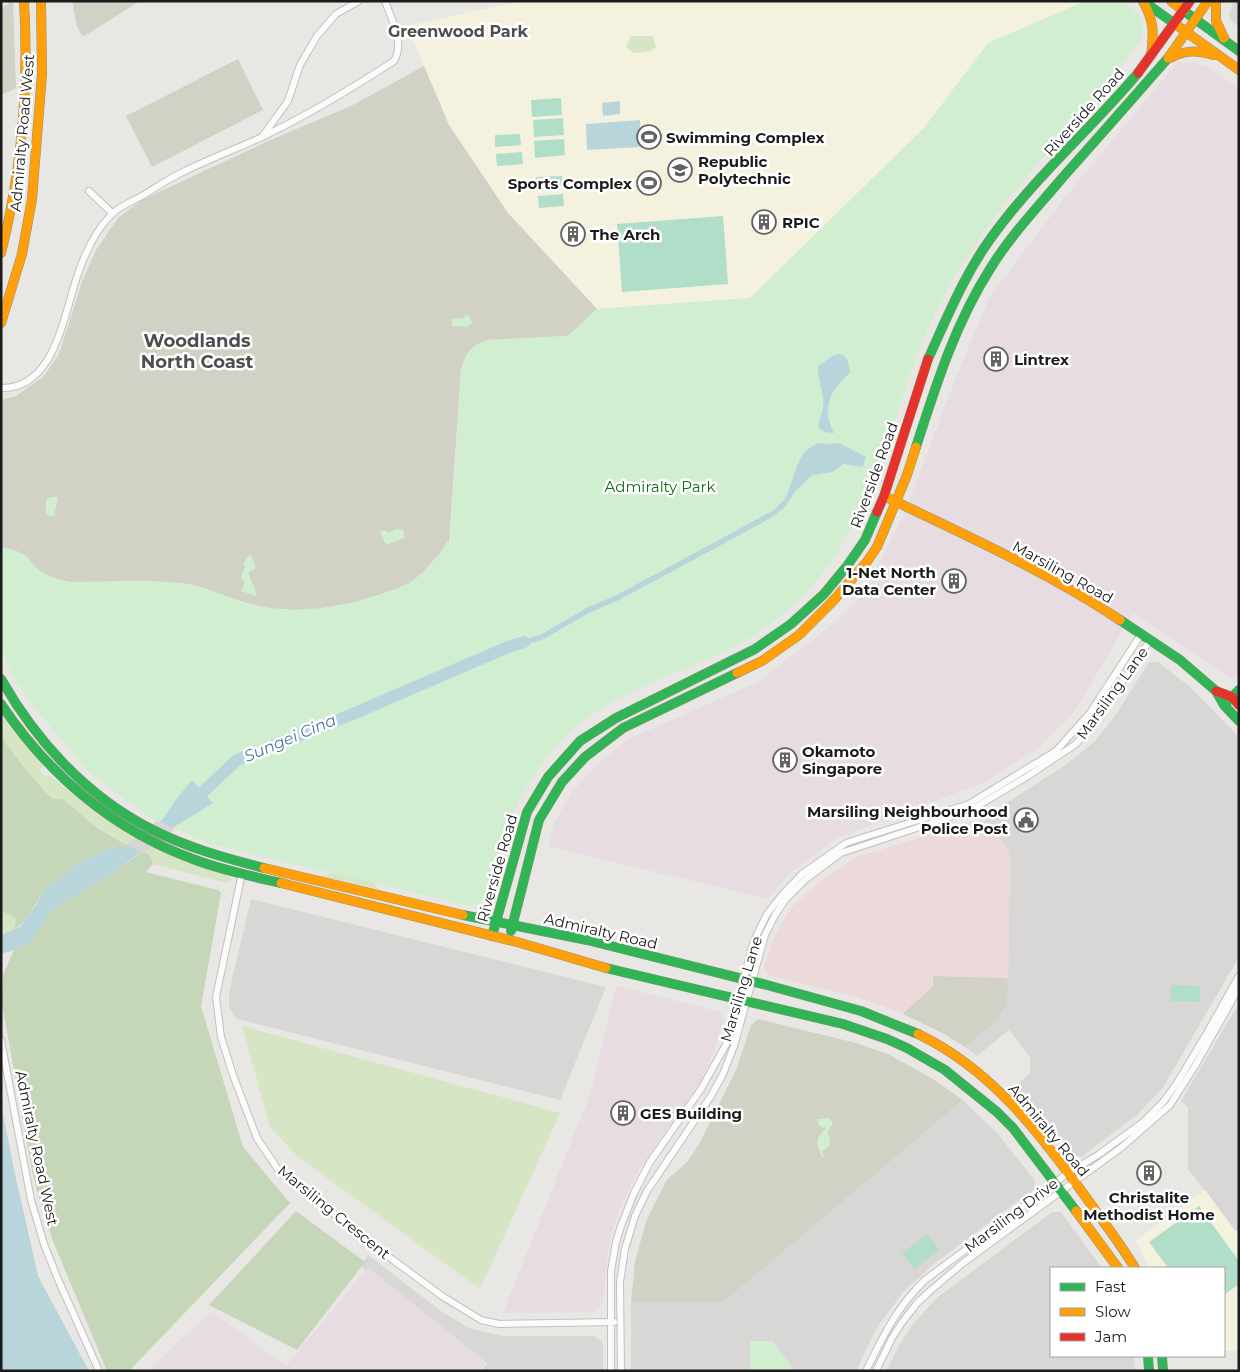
<svg xmlns="http://www.w3.org/2000/svg" width="1240" height="1372" viewBox="0 0 1240 1372" font-family="Montserrat,sans-serif">
	<rect width="100%" height="100%" fill="#e9e7e3"/>
	<path fill="#d8d7d5" d="M1233,1H1239V27L1232,22L1229,15Z
		M1149,662H1158L1189,686L1239,737V957L1162,1089L1137,1115L1081,1157L1070,1153L1028,1101L1014,1087L1030,1073V1057L1009,1030L977,1056L965,1047L997,1021L1008,979L1010,851L983,818L1067,764L1094,742L1115,716Z
		M251,899L606,987L560,1100L237,1019L229,1007V992Z
		M1239,1003V1231H1236L1188,1169V1107L1181,1101Z
		M963,1100L998,1134L1035,1181L1034,1189L935,1263L903,1292L876,1329L856,1371H794L773,1341H750V1371H631V1302L723,1301Z
		M1052,1212H1061L1102,1268H1051V1356H1134L1135,1371H886L901,1342L912,1325L938,1297Z
		M368,1255L441,1311L469,1328L502,1336H594L603,1342V1371H481L487,1363L360,1266Z"/>
	<path fill="#ebdad9" d="M983,818L1010,851L1008,980L1006,978L933,976V986L903,1014L854,996L770,976L764,967L775,935L791,908L813,887L854,858Z"/>
	<path fill="#e6dce2" d="M1194,62L1210,68L1239,88V675L1233,680L1133,613L1074,712L1037,749L985,782L837,838L789,874L767,899L548,846L555,821L573,791L597,764L631,738L758,682L833,624L863,594L905,512L951,390L989,298L1066,196L1177,63Z
		M616,986L721,1012L724,1019L713,1055L700,1082L641,1167L623,1201L615,1222L608,1250L603,1302L594,1312L503,1313L591,1092Z
		M368,1267L486,1362L479,1371H148L211,1311L286,1366Z"/>
	<path fill="#f4f2de" d="M522,1H1085L988,43L924,128L750,298L597,309L508,213L449,125L407,26Z
		M1205,1190L1235,1231H1239V1351H1224V1268H1150L1135,1241Z"/>
	<path fill="#d2d1c5" d="M13,1L16,88L1,95V8Z
		M72,1H140L86,35L82,36L77,26Z
		M238,59L263,110L152,167L126,116Z
		M424,66L449,125L508,213L597,309L568,336L488,340L474,346L467,354L461,369L449,543L447,542L443,550L423,572L410,583L396,589L358,602L319,609L294,610L268,608L242,602L201,587L183,583L154,582H71L60,580L51,577L37,569L27,557L14,550L1,547V400L16,396L44,376L59,354L82,282L96,250L118,218L142,200L266,142L353,105Z
		M933,976L1006,978L1008,980L1006,1006L997,1021L965,1047L944,1034L903,1014L933,986Z
		M758,1019L856,1043L888,1054L933,1079L963,1100L723,1302H631L635,1261L647,1219L666,1181L688,1161L700,1142L736,1070L751,1025Z"/>
	<path fill="#d6e5c3" d="M631,36H653L656,47L651,51L634,53L626,47Z
		M1,714L43,766L40,771L46,777L49,776L53,778L81,801L132,837L176,858L200,867L226,874L232,880L227,883L153,864L148,855L97,828L63,799H52L26,770L1,737Z
		M333,873L373,882L378,889L321,876Z
		M1,910L16,919L14,930L1,935Z
		M242,1026L560,1113L480,1289L297,1156L270,1127Z"/>
	<path fill="#c5d6b9" d="M1,737L26,770L52,799H63L97,828L129,846L110,848L82,862L45,889L25,921L14,930L16,919L1,910Z
		M142,852L149,855L153,864L146,872L218,890L221,893L201,1006L243,1147L290,1203L129,1371H107L53,1241L39,1198L32,1171L2,1003L3,975L14,950L31,940L53,909L109,876Z
		M296,1211L365,1262L297,1350L209,1305Z"/>
	<path fill="#d1efd0" d="M1085,1H1124L1135,11L1142,20L1143,31L1140,42L1121,65L1111,83C1043,157 978,224 934,316C915,354 904,394 891,434C885,453 877,471 869,489C855,520 842,549 821,575C797,605 768,630 734,647C668,680 601,692 551,752C530,777 514,806 505,838C502,850 499,862 496,875C495,879 494,886 492,891C488,897 477,904 470,906L211,844L150,818L90,773L28,700L10,671L1,650V547C10,549 20,551 27,557C31,561 33,566 38,569C48,577 59,580 71,582C107,582 150,578 185,584C214,589 240,604 269,608C307,613 345,606 381,594C390,591 400,588 409,583C424,574 439,557 447,542H450L461,369C465,354 473,344 488,340L568,336L597,309L750,298L924,128L988,43Z
		M468,315L473,323L467,327L452,326V319L463,318Z
		M51,497H58L54,516H49L46,513V500Z
		M396,529L403,530L405,538L390,543V545L385,543L380,532L386,530L388,533Z
		M251,555L256,568L248,572L256,593V596L241,591L245,582L241,580L242,578L241,577L245,566L243,565L247,557Z
		M829,1118L832,1121V1125L827,1133L830,1138L829,1147L823,1150L822,1152L824,1156L822,1157C815,1142 816,1139 826,1128C820,1127 818,1126 817,1119Z
		M750,1341H773L794,1371H750Z"/>
	<path fill="#b0dec9" d="M561,98L562,115L532,117L531,100Z
		M563,118L564,135L534,137L533,120Z
		M520,134L521,145L495,147V135Z
		M564,139L565,155L535,158L534,141Z
		M522,152L523,164L497,166L496,154Z
		M562,176L563,187L537,189L536,177Z
		M563,194L564,206L539,208L538,196Z
		M723,216L728,284L622,292L617,224Z
		M1171,985L1200,986V1002L1170,1001Z
		M1199,1206L1239,1261V1284L1224,1295V1268H1168L1149,1242Z
		M928,1234L939,1250L914,1269L902,1253Z"/>
	<path fill="#b8d5db" d="M620,101V114L603,116L602,103Z
		M640,120L641,147L587,150L586,124Z
		M840,354C849,357 849,365 850,373C830,389 821,409 834,433L825,432L819,428C818,420 822,415 823,408C825,393 817,380 818,366L834,355Z
		M820,443L829,444L839,443L866,457L863,467L843,464L833,472L812,475L795,492L784,508L769,519L619,600L591,612L542,640L509,650L506,644L540,635L588,607L617,595L774,510C779,505 784,501 787,494C796,476 796,449 820,443Z
		M192,780L213,803L174,827L109,876L53,909L31,941L14,950L1,954V935L18,928L25,921L36,905L45,889L82,862L110,848L129,846L163,819L174,802Z
		M1,1104L15,1174L38,1276L89,1371H1Z"/>
	<path fill="#d6d6d4" d="M157,821L175,829L144,853L126,845Z"/>
	<g fill="none" stroke-linecap="round" stroke-linejoin="round">
		<path stroke="#b8d5db" stroke-width="12" d="M192,802L237,760L348,716L508,647L524,642"/>
		<g stroke="#c2c1bf" stroke-width="8">
			<path id="street" d="M262,137L288,101L300,65L317,36L336,14L359,1
				M89,191L112,213
				M1,388C56,389 64,312 78,274C85,253 95,231 111,215C118,207 131,202 140,197C154,189 168,179 183,172C209,159 236,149 262,137C308,115 351,89 394,61C405,42 392,21 385,1
				M242,873L216,997L221,1037L233,1075L257,1138L279,1171L393,1260L442,1296L481,1320L499,1324L614,1322
				M1,1040L31,1200L44,1244L57,1277L99,1371
				M611,1371V1271L616,1242L621,1226L634,1193L650,1162L701,1089L728,1041L753,943L767,914L782,895L802,874L846,843L969,804L1056,751L1090,713L1142,633
				M621,1371L620,1282L625,1249L635,1216L647,1191L711,1096L723,1074L734,1046L765,935L775,915L786,899L806,879L841,853L971,810L1028,776L1076,744L1097,719L1151,639
				M866,1371C883,1336 897,1307 925,1280L1068,1173L1098,1155L1142,1123L1164,1101L1177,1083L1207,1033L1239,976
				M876,1371L892,1338L901,1324L917,1303L930,1291L963,1263L1122,1147L1170,1105L1195,1066L1239,988"/>
		</g>
		<g stroke="#90917d" stroke-width="10">
			<path id="fast" d="M1143,1L1175,24
				M1184,11L1239,51
				M928,359C947,318 964,275 991,238C1034,178 1091,129 1138,73
				M916,447C936,385 955,324 990,269C1010,236 1038,207 1063,177C1098,138 1133,98 1168,58
				M1120,620L1180,660L1216,691L1224,705L1239,721
				M1,679C36,741 86,795 149,828C185,847 225,858 264,868
				M1228,701L1239,690
				M1,704C48,774 113,830 193,859C221,870 251,876 281,883
				M463,915L587,940L767,985L861,1011L918,1034
				M511,931L539,820L562,782L585,757L623,728L737,673
				M492,936L527,812L548,777L580,741L616,718L755,649L791,624L824,594L847,566L865,540L877,512
				M606,968L843,1024L887,1039L907,1048L945,1070L997,1112L1013,1128L1076,1211
				M1148,1356L1149,1371
				M1162,1356L1163,1371"/>
		</g>
		<g stroke="#90917d" stroke-width="10">
			<path id="slow" d="M1143,1C1154,21 1154,32 1151,55
				M1171,1L1184,11
				M1216,1V21L1224,38
				M1175,24L1239,70
				M1168,58L1208,1
				M1170,58C1185,50 1197,50 1213,55
				M1,253C22,170 29,87 24,1
				M1,323L22,254L32,199L42,74L41,1
				M884,496C963,534 1046,571 1120,620
				M737,673L762,661L799,635L833,601L866,563L877,547L907,475L916,447
				M264,868L463,915
				M281,883L517,942L606,968
				M918,1034C991,1069 1039,1132 1085,1196C1102,1220 1120,1243 1135,1268
				M1076,1211L1118,1268"/>
		</g>
		<g stroke="#90917d" stroke-width="10">
			<path id="jam" d="M1138,73L1190,1
				M877,512L884,496L928,359
				M1216,691L1232,697L1239,705"/>
		</g>
		<use href="#street" stroke="#fcfbfb" stroke-width="6"/>
		<use href="#fast" stroke="#30b455" stroke-width="9"/>
		<use href="#slow" stroke="#ff9f0a" stroke-width="9"/>
		<use href="#jam" stroke="#e5322d" stroke-width="9"/>
	</g>
	<defs>
		<g id="stadium-ring" transform="scale(1.25)"><circle r="9.5" fill="#fff" stroke="#636261" stroke-width="1.5"/><path d="M0-5a6.5 5 0 1 0 0 10a6.5 5 0 1 0 0-10ZM-3.5-1.8h7v3.6h-7Z" fill="#636261"/></g>
		<g id="university-ring" transform="scale(1.25)"><circle r="9.5" fill="#fff" stroke="#636261" stroke-width="1.5"/><path d="M0-5L7-2L0 1L-7-2ZM-4 1L0 2.5L4 1V4Q0 6-4 4Z" fill="#636261"/></g>
		<g id="building-ring" transform="scale(1.25)"><circle r="9.5" fill="#fff" stroke="#636261" stroke-width="1.5"/><path d="M-4-6H4V6H1V3H-1V6H-4ZM-2.5-4.3h1.7v1.8h-1.7ZM.8-4.3h1.7v1.8H.8ZM-2.5-1h1.7V.8h-1.7ZM.8-1h1.7V.8H.8Z" fill="#636261"/></g>
		<g id="civic-ring" transform="scale(1.25)"><circle r="9.5" fill="#fff" stroke="#636261" stroke-width="1.5"/><path d="M-.6-6.5H3V-4.5H.6V-3L4-1V1h2V6H-6V1h2V-1L-.6-3ZM-1.2 2.5V6h2.4V2.5Z" fill="#636261"/></g>
	</defs>
	<g fill-rule="evenodd">
		<use href="#stadium-ring" x="649" y="137"/>
		<use href="#university-ring" x="680" y="170"/>
		<use href="#stadium-ring" x="649" y="183"/>
		<use href="#building-ring" x="764" y="222"/>
		<use href="#building-ring" x="573" y="234"/>
		<use href="#building-ring" x="996" y="359"/>
		<use href="#building-ring" x="954" y="581"/>
		<use href="#building-ring" x="785" y="760"/>
		<use href="#civic-ring" x="1026" y="820"/>
		<use href="#building-ring" x="623" y="1113"/>
		<use href="#building-ring" x="1149" y="1173"/>
	</g>
	<g text-anchor="middle" dominant-baseline="central" stroke-width="5" stroke-linejoin="round" paint-order="stroke">
		<g font-size="15" fill="#1b1b1b" stroke="#fff">
			<text transform="translate(1084 112) rotate(-48)">Riverside Road</text>
			<text transform="translate(22 133) rotate(-85)">Admiralty Road West</text>
			<text transform="translate(874 475) rotate(-70)">Riverside Road</text>
			<text transform="translate(1063 572) rotate(29)">Marsiling Road</text>
			<text transform="translate(1112 693) rotate(-54)">Marsiling Lane</text>
			<text transform="translate(497 868) rotate(-74)">Riverside Road</text>
			<text transform="translate(601 931) rotate(13)">Admiralty Road</text>
			<text transform="translate(741 989) rotate(-73)">Marsiling Lane</text>
			<text transform="translate(1049 1130) rotate(50)">Admiralty Road</text>
			<text transform="translate(37 1148) rotate(78)">Admiralty Road West</text>
			<text transform="translate(334 1212) rotate(39)">Marsiling Crescent</text>
			<text transform="translate(1011 1215) rotate(-37)">Marsiling Drive</text>
		</g>
		<g font-size="15" font-weight="bold" fill="#1b1b1b" stroke="#fff" text-anchor="start">
			<text x="666" y="137">Swimming Complex</text>
			<text x="698" y="161">Republic<tspan x="698" dy="17">Polytechnic</tspan></text>
			<text x="632" y="183" text-anchor="end">Sports Complex</text>
			<text x="782" y="222">RPIC</text>
			<text x="590" y="234">The Arch</text>
			<text x="1014" y="359">Lintrex</text>
			<text x="936" y="572" text-anchor="end">1-Net North<tspan x="936" dy="17">Data Center</tspan></text>
			<text x="802" y="751">Okamoto<tspan x="802" dy="17">Singapore</tspan></text>
			<text x="1008" y="811" text-anchor="end">Marsiling Neighbourhood<tspan x="1008" dy="17">Police Post</tspan></text>
			<text x="640" y="1113">GES Building</text>
			<text x="1149" y="1197" text-anchor="middle">Christalite<tspan x="1149" dy="17">Methodist Home</tspan></text>
		</g>
		<g font-size="15" fill="#117016" stroke="#fff">
			<text x="660" y="486">Admiralty Park</text>
		</g>
		<g font-size="16" font-weight="bold" fill="#4e4e4e" stroke="#fff">
			<text x="458" y="31">Greenwood Park</text>
		</g>
		<g font-size="16" font-style="italic" fill="#4b769c" stroke="#fff">
			<text transform="translate(290 738) rotate(-23)">Sungei Cina</text>
		</g>
		<g font-size="18" font-weight="bold" fill="#4e4e4e" stroke="#fff">
			<text x="197" y="341">Woodlands<tspan x="197" dy="21">North Coast</tspan></text>
		</g>
	</g>
	<rect width="1240" height="1372" fill="none" stroke="#1b1b1b" stroke-width="5"/>
	<rect x="1050" y="1267" width="175" height="90" fill="#ffffff" stroke="#a4a4a4"/>
	<rect x="1060" y="1283" width="25" height="8" fill="#30b455" stroke="#a4a4a4"/>
	<text x="1095" y="1292" font-size="15" fill="#1b1b1b">Fast</text>
	<rect x="1060" y="1308" width="25" height="8" fill="#ff9f0a" stroke="#a4a4a4"/>
	<text x="1095" y="1317" font-size="15" fill="#1b1b1b">Slow</text>
	<rect x="1060" y="1333" width="25" height="8" fill="#e5322d" stroke="#a4a4a4"/>
	<text x="1095" y="1342" font-size="15" fill="#1b1b1b">Jam</text>
</svg>
